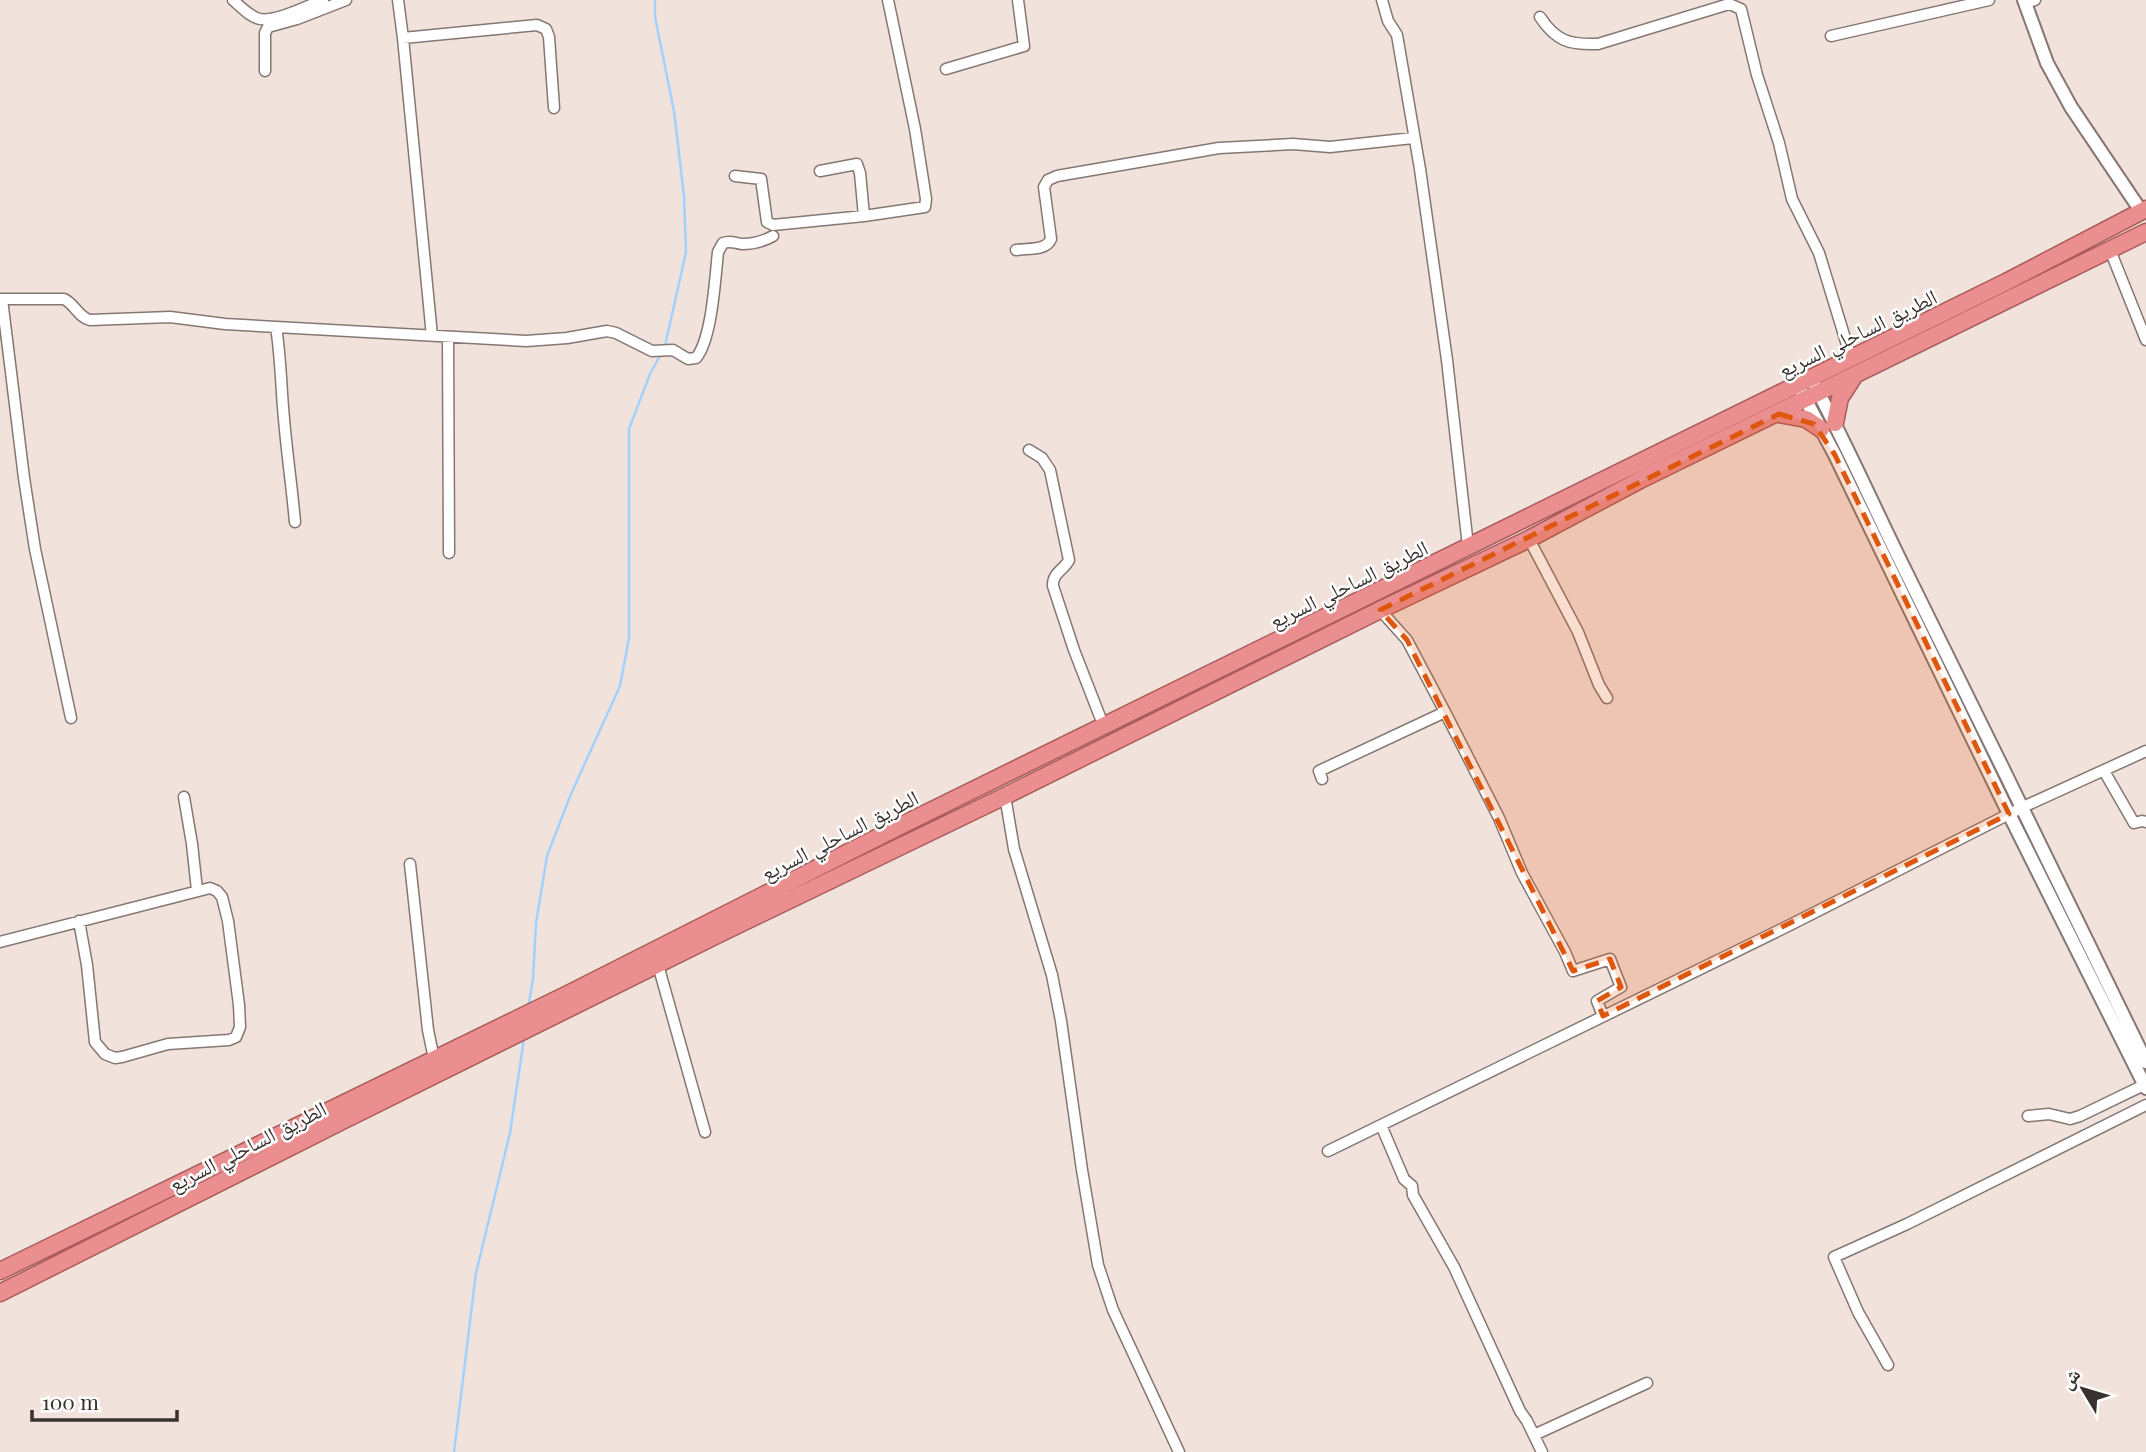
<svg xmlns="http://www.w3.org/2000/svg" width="2146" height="1452" viewBox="0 0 2146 1452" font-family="'Playfair Display','Noto Naskh Arabic',serif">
	<rect width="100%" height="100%" fill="#f1e2db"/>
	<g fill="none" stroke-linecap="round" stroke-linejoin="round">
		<path stroke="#a2d2ff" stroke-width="2.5" d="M655,0V17L674,111L684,196L686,252L665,346
			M528,1008L533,979L536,923L547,856L571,794L620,686L629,638V429L650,374L662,352
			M454,1452L476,1273L510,1133L524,1038"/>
		<g stroke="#857772" stroke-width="13">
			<path id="minor" d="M233,0C240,6 250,17 260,19C276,22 307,6 323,0
				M398,0L403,38L432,336
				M1382,0L1388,21L1397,35L1420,169L1447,360L1468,546
				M2025,3L2035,0
				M1540,17C1556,41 1569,45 1598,44L1729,4L1741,9L1757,75L1779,143L1792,199L1819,253L1851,358
				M1831,36L1989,0
				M403,38L537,25L546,29L549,37L554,108
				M946,69L1024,46L1018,0
				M265,71V33L268,27L297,19L346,0
				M820,171L857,164L860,173L864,216L925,207L926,199L915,129L888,0
				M735,176L761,179L767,222L773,225L864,216
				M1016,250C1028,248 1046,251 1051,239L1044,187L1048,180L1057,176L1219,148L1293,144L1330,147L1413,138
				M2110,250L2146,340
				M0,299H64C75,304 78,317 90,320L170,317L225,324L526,341L567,338L607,331L616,333L652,351L673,350L688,359L696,358C712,339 715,279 718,252L723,243C731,240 734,243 742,244C752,244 764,241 773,236
				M2,299L24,478L35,549L71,718
				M276,327C281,358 281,389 284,419C287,454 292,488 295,522
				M448,337L449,553
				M1029,450L1042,458L1050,470L1069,560C1064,570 1052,573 1053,586L1074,650L1104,727
				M1529,539L1578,632L1599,685L1607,698
				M1445,712L1499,818L1522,873L1565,952L1573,971L1610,959L1621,987L1597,1001L1603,1016
				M2104,771L2134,823L2142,821L2146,822
				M1322,779L1319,771L1445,712L1407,640L1380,610
				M1005,796L1014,849L1052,975L1061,1021L1082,1170L1098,1265L1113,1310L1179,1452
				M184,797L192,844L197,890
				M410,864L428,1030L434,1059
				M0,942L210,888L217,891L222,897L228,921L239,1005L240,1027L236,1037L229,1040L168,1044L122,1057L115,1058L105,1054L95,1042L87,965L79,921
				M658,965L705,1132
				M2028,1116L2049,1114L2070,1119L2080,1116L2146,1084
				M1381,1125L1404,1179L1412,1186L1413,1195L1454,1267L1520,1411L1527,1421L1542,1452
				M1328,1151L1790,925L2023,807L2146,751
				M1888,1365L1858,1312L1834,1257L1907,1224L2146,1105
				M1534,1435L1647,1383"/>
		</g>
		<g stroke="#857772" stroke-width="16">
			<path id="tertiary" d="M2024,0L2047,63L2071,107L2141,211
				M1815,386C1848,447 1875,510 1906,572C1987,735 2066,898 2146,1062
				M1801,391L1835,455L2009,814L2146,1088"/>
		</g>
		<g stroke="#a85c5b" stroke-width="19">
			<path id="trunk" d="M1779,414L1806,419L1821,429
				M1835,423L1840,398L1853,378
				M0,1271L568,994L904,824L2006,282L2146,209
				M0,1293L340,1122L719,934L1005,796L1380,610L1529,539L1640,480L2146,232"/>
		</g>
		<use href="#minor" stroke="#fff" stroke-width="10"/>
		<use href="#tertiary" stroke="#fff" stroke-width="12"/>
		<use href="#trunk" stroke="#ea8e8f" stroke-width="16"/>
	</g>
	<path fill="#df570e" fill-opacity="0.2" stroke="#df570e" stroke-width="5" stroke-dasharray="14 9" stroke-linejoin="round" d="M1779,414L1814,424L1835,455L2009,814L1603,1016L1597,1001L1621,987L1610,959L1573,971L1407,640L1380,610Z"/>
	<g text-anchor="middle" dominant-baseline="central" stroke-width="5" stroke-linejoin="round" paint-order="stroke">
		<g font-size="21" fill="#38322f" stroke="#fff">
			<text transform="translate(1857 332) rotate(-26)">الطريق الساحلي السريع</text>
			<text transform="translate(1348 583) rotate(-26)">الطريق الساحلي السريع</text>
			<text transform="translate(839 834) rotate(-27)">الطريق الساحلي السريع</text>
			<text transform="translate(247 1145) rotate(-27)">الطريق الساحلي السريع</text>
		</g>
	</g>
	<g transform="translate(2083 1389) rotate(308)" stroke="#ffffff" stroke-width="5" paint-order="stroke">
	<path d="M0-5L12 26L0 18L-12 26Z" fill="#38322f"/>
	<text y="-10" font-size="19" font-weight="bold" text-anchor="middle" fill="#38322f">ش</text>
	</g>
	<path d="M32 1410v10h145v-10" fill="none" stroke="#38322f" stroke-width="3.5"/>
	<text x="42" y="1410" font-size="21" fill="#38322f" stroke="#ffffff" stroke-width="5" paint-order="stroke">100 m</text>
</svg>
